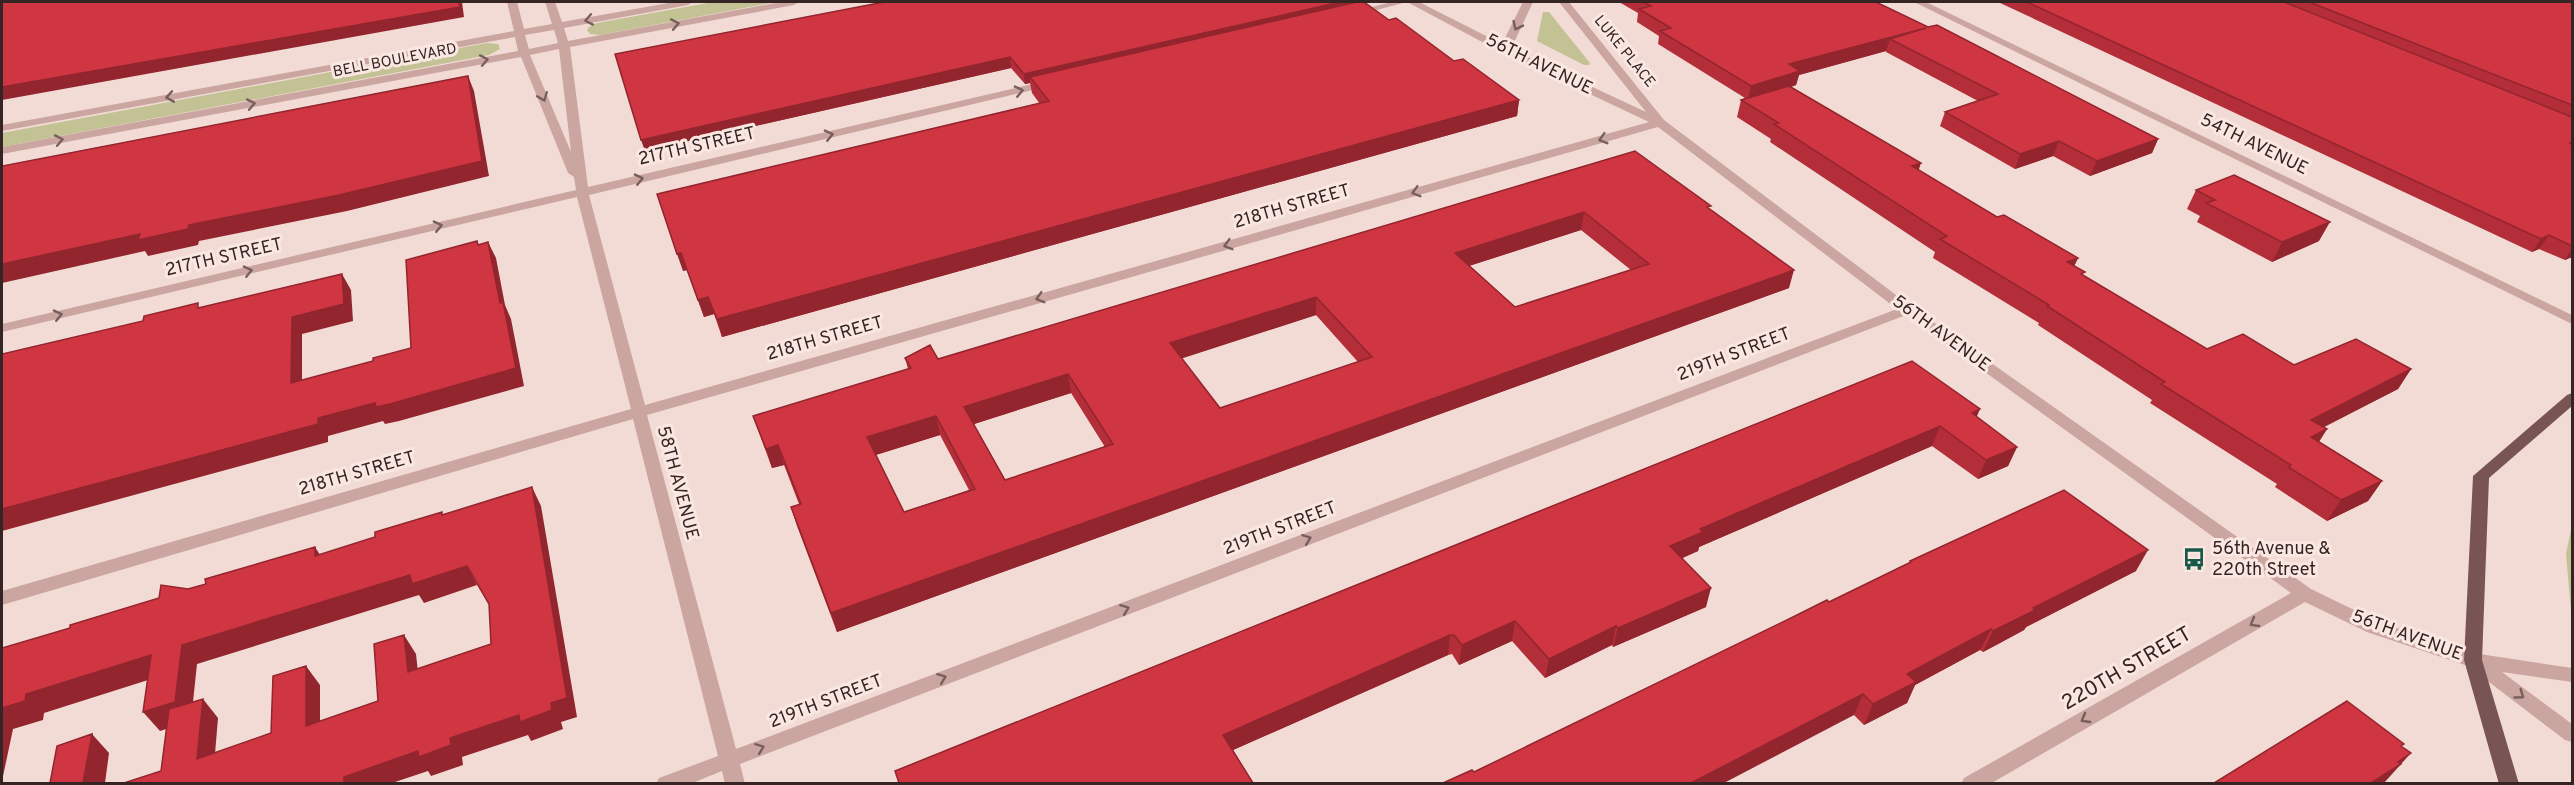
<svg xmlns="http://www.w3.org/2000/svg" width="2574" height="785" viewBox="0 0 2574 785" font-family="Overpass,sans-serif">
	<rect width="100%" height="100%" fill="#f3dbd5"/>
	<path fill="#c2c294" d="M713,2H776L600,35L590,34L587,30L589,27L597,23Z
		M1543,12H1549L1590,63L1589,65H1584L1537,41Z
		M487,43L498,44L500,49L489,55L2,147V133Z
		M2572,524V622L2566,554Z"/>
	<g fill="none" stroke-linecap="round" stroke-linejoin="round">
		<path fill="#cba6a1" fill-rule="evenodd" d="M507,2H517L524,29L552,24L545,2H555L562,22L674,2H693L688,5L564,28L568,41L781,2H799L794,5L570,47L588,187L1050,80L1056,83L1050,86L589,195L645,405L1649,122L1501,52L1407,2H1419L1502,44L1523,2H1533L1511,49L1646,112L1559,2H1569L1664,120L1912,307L2311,589L2379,622L2473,653L2572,668V682L2502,672L2572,724V742L2565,740L2468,666L2367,632L2305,602L1990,784H1961L1964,778L2291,593L1906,315L740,764L745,784H725L722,771L690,784H656L659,778L718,756L633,419L2,605V591L631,409L577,197L2,332V324L576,190L574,177L568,173L521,57L2,154V147L518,51L515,37L2,131V125L514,31ZM554,30L558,43L529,49L525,35ZM559,49L571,152L530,55ZM1658,127L1897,309L736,749L647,415Z
			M1391,2H1407L1354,16L1349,13Z
			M1914,2H1926L2572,315V324Z"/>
		<path fill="#785454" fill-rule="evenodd" d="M2572,393V406L2489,478L2482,660L2519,784H2499L2464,660L2473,476L2567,395Z"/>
	</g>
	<path fill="#b32e39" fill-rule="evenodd" d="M884,2H1354L1389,20L1454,61L1519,100L1517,116L722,337L714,314L704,317L687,270L683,271L1040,104L1032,93L1030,83L1025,84L1011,68L645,151Z
		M1619,2H1876L2158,139L2152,153L2090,176L2053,156L2015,169L1940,126L1945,112L1978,101L1886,52V51L1799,75L1796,85L1791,87L1919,171L1997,217L2078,258L2074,266L2083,275L2207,349L2294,365L2411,369L2398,389L2323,427L2327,429L2319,442L2382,481L2368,501L2327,521L2275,487L2277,484L2150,403L2152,400L2038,325L2039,323L1933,258L1935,252L1770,142L1771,139L1737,117L1741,100L1745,98L1658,44L1659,36L1637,22L1638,13Z
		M1998,2H2572V257L2565,260L2539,249L2532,252Z
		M1635,151L1710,209L1789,288L837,632L797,526L791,507L799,504L784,465L772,468L753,416L908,369L905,358L938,359ZM1581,230L1631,270L1515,307L1469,266ZM1316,315L1358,362L1220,408L1181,358ZM1071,393L1105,447L1005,480L974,424ZM940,435L969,490L904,512L876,455Z
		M2196,190L2319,241L2272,262L2197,222L2200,216L2187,209Z
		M1912,361L1977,417L2017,447L2008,466L1978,479L1932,446L1699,547L1698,551L1682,558L1706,607L1613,647L1612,645L1545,678L1512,641L1459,665L1452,654L1448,655L1233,750L1253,783H899L895,771Z
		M1910,561L2136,571L2026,627L2024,630L2002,642L1983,652L1980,650L1915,685L1907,703L1864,725L1854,715L1474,772L1909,564Z"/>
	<path fill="#92252e" d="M459,2H462L464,17L2,100V87Z
		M1340,2H1354V8L1030,77V83L1025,84L1024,74Z
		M1926,28L1890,39L1886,51L1799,75L1796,85L1748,100L1751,86L1789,64Z
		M1010,57L1011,68L645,151L641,140Z
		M468,76L474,91L489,176L347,211L199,241L198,245L148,256L145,251L2,283V264L140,234L189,225Z
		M1519,100L1517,116L722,337L717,319Z
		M2158,139L2152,153L2090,176L2097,161Z
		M2059,141L2053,156L2015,169L2020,154Z
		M1921,163L1915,181L1912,166Z
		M1584,212L1581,230L1453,271L1455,253Z
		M2330,222L2319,241L2272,262L2282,242Z
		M2549,235L2539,249L2532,252L2541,239Z
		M488,242L496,258L505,305L511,319L524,386L399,421L385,424L383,421L328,436V442L2,531V509L318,418L500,303Z
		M2572,249V257L2565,260Z
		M681,253L687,270L683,271L677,254Z
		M2078,258L2069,277L2067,262Z
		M1794,270L1789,288L837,632L831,613Z
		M342,274L351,290L353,321L302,334V400L291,383L292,317Z
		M708,297L714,314L704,317L698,300Z
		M1316,297V315L1171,362L1170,343Z
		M2411,369L2398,389L2299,440L2311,420Z
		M1068,374L1071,393L968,426L964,407Z
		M1980,409L1972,428V413Z
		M936,416L940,435L872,456L867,437Z
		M1940,426L1932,446L1699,547L1698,551L1665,566L1670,546L1700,529Z
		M2327,429L2314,449L2311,437Z
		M778,445L784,465L772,468L766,449Z
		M2017,447L2008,466L1978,479L1986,460Z
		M2382,481L2368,501L2327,521L2341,500Z
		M532,487L541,506L577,717L561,722L563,729L531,741L528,735L462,757L463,765L431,776L428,771L392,783H344V777L450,738L551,703Z
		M315,547L327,566L315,556Z
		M2148,550L2136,571L2026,627L2024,630L1983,652L1993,631L2033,608Z
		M467,566L477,585L424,603L419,595L197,664L191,721L160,731L143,712L182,645L410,575Z
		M1711,588L1706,607L1613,647L1618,628Z
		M1515,621L1512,641L1459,665L1462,645Z
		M1616,626L1612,645L1545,678L1549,659Z
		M1991,629L1980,650L1915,685L1907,703L1864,725L1873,704L1907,674Z
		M404,635L416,654L420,691L408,672Z
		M1450,635L1448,655L1224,754L1223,735Z
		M151,655L167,674L44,713L43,720L13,729L2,781V708L26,694Z
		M306,666L320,685V745L306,726Z
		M1863,694L1854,715L1724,783H1691Z
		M203,699L218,718L213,778L197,759Z
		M92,734L109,753L105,783H83Z
		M2411,753L2384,783H2371L2398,762Z"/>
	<path fill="#d03542" stroke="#92252e" stroke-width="1.5" fill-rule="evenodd" d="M2,2H459L460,7L2,87Z
		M884,2H1340L1024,74L1010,57L641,140L615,54Z
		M1357,2H1364L1389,20L1396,18L1454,61L1463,59L1519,100L717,319L708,297L698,300L681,253L677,254L657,194L1049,101L1030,77Z
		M1643,2H1876L1928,27L1937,25L2158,139L2097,161L2059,141L2020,154L1945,112L1998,94L1890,39L1926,28L1789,64L1800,71L1751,86L1660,31L1671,28L1639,9L1651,6Z
		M2027,2H2284L2572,117V142L2570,143L2572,144V246L2549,235L2541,239Z
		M2309,2H2572V105Z
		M468,76L482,161L339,195L189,225L188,229L138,240L140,234L2,264V166Z
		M1789,86L1921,163L1912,166L1997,217L2004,215L2078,258L2067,262L2085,272L2081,274L2207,349L2243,334L2294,365L2356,339L2411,369L2311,420L2327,429L2311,437L2382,481L2341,500L2288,467L2291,465L2161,384L2165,382L2047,306L2049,305L1940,239L1947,236L1774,124L1779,123L1741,100Z
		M1635,151L1711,206L1707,207L1794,270L831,613L791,507L801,504L778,445L766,449L753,416L911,368L905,358L930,345L938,359ZM1584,212L1649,264L1515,307L1455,253ZM1316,297L1372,357L1220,408L1170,343ZM1068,374L1113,444L1005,480L964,407ZM936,416L975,489L904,512L867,437Z
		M2234,175L2330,222L2282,242L2206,203L2215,200L2196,190Z
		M477,241L478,245L488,242L500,303L503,302L516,368L390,404L376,407L375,403L318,418V424L2,509V354L143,321L144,316L198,303V308L342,274L344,304L292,317L291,383L373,361V358L411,348L406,260Z
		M1912,361L1980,409L1972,413L2017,447L1986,460L1940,426L1700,529L1703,532L1670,546L1711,588L1618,628L1616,626L1549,659L1515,621L1462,645L1454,635H1450L1223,735L1253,783H899L895,771Z
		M532,487L567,698L551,703L552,710L520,722L519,715L450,738L451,745L419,757L418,751L344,777V783H124L161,771L169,709L203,699L197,759L271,733L273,676L306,666V726L378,701L374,644L404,635L408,672L491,644L489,604L467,566L412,584L410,575L182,645L175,702L143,712L151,655L26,694L25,701L2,708V648L70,628V625L159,598L161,585L188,589L206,584L205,579L315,547V556L375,537V532L442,512V515Z
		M2064,490L2148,550L2033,608L2035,610L1993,631L1991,629L1907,674L1916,682L1873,704L1863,694L1691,783H1443L1472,770L1474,772L1799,614L1827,600L1829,602L1911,562L1910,561Z
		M2347,701L2404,744L2401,746L2411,753L2398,762L2401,764L2371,783H2214Z
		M92,734L83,783H50L57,746Z"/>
	<defs><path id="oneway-chevron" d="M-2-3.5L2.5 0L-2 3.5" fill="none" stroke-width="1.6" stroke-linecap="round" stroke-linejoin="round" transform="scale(1.5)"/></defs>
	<g stroke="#785e5c">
		<use href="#oneway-chevron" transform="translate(589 20) rotate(169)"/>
		<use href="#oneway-chevron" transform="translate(675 24) rotate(-11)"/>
		<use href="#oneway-chevron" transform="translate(1517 26) rotate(116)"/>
		<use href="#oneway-chevron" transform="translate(484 60) rotate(-11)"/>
		<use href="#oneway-chevron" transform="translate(1019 91) rotate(-13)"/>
		<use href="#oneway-chevron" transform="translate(170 97) rotate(170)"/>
		<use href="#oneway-chevron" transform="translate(543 97) rotate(68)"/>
		<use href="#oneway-chevron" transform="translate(251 104) rotate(-11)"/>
		<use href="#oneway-chevron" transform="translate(829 135) rotate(-13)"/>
		<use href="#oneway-chevron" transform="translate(1603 139) rotate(164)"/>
		<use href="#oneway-chevron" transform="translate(59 140) rotate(-11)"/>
		<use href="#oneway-chevron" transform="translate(639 179) rotate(-13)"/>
		<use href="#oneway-chevron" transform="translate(1416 192) rotate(164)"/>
		<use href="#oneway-chevron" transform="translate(438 226) rotate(-13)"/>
		<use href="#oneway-chevron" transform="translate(1228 245) rotate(164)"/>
		<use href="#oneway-chevron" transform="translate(248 271) rotate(-13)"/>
		<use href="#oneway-chevron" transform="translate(1040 298) rotate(164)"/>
		<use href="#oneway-chevron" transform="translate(58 315) rotate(-13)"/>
		<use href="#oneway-chevron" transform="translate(1307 539) rotate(-21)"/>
		<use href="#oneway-chevron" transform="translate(1125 609) rotate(-21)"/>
		<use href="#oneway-chevron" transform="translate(2254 623) rotate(150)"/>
		<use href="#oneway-chevron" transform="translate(942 678) rotate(-21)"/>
		<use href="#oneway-chevron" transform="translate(2520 695) rotate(36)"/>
		<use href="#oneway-chevron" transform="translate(2085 719) rotate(150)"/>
		<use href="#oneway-chevron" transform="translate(760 748) rotate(-21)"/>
	</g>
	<defs>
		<g id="bus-bare" transform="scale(1.8)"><path d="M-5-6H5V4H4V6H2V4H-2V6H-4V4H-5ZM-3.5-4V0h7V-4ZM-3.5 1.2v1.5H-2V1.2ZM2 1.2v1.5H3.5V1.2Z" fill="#175948" stroke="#fae7e1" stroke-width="2.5" paint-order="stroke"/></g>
	</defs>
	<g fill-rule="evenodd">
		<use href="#bus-bare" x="2194" y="559"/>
	</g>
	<g text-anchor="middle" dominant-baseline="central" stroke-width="6" stroke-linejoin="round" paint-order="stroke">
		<g font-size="15" fill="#342424" stroke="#fae7e1">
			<text transform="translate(1624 52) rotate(51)">LUKE PLACE</text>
			<text transform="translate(395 61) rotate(-11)">BELL BOULEVARD</text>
		</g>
		<g font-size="18" fill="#342424" stroke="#fae7e1">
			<text transform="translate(1539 65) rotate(26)">56TH AVENUE</text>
			<text transform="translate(2254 145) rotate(26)">54TH AVENUE</text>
			<text transform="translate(697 147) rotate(-13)">217TH STREET</text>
			<text transform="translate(1292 207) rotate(-16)">218TH STREET</text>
			<text transform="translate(224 258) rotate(-13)">217TH STREET</text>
			<text transform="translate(1941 334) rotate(36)">56TH AVENUE</text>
			<text transform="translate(825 339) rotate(-16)">218TH STREET</text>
			<text transform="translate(1734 355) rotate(-21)">219TH STREET</text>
			<text transform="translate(357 474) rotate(-16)">218TH STREET</text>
			<text transform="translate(677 483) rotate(75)">58TH AVENUE</text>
			<text transform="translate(1280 529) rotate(-21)">219TH STREET</text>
			<text transform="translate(2407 636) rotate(20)">56TH AVENUE</text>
			<text transform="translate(826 702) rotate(-21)">219TH STREET</text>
		</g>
		<g font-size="18" fill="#342424" stroke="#fae7e1" text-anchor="start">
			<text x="2212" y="549">56th Avenue &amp;<tspan x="2212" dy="21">220th Street</tspan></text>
		</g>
		<g font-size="21" fill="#342424" stroke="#fae7e1">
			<text transform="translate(2127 669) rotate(-30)">220TH STREET</text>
		</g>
	</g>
	<rect width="2574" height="785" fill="none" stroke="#342424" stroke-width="6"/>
</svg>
